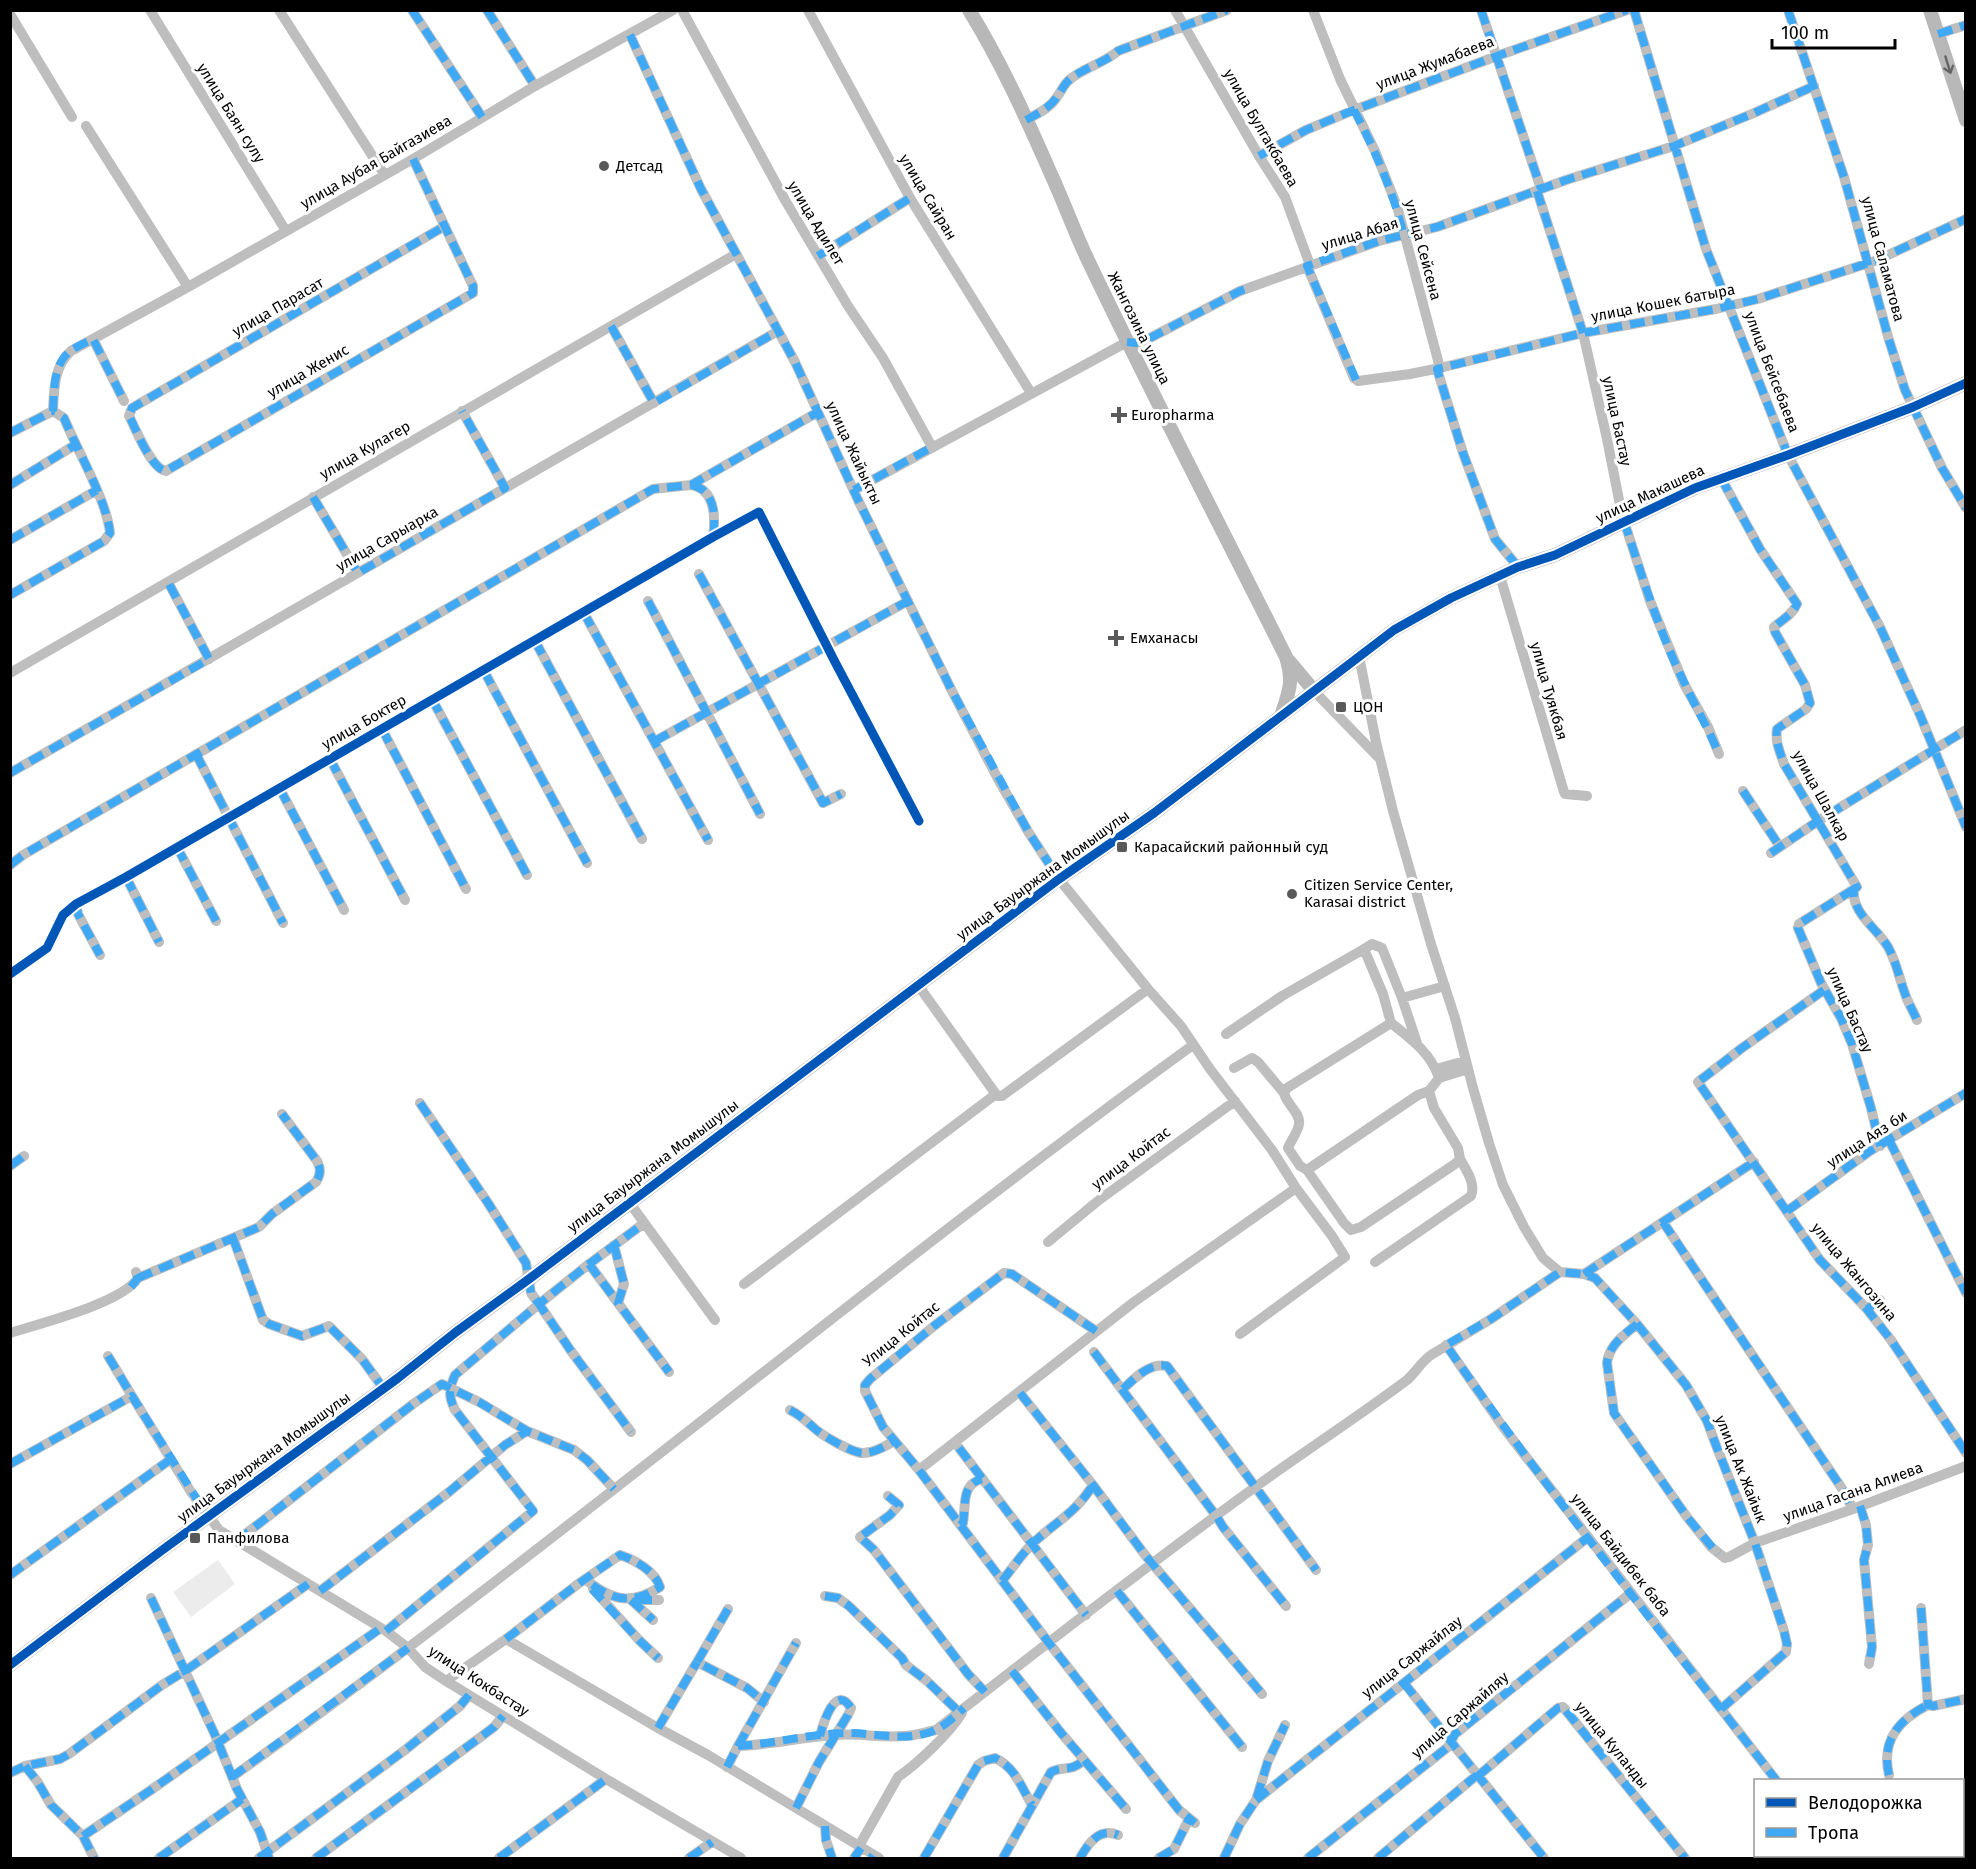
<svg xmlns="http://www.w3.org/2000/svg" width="1976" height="1869" viewBox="0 0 1976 1869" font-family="'Fira Sans',sans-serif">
	<rect width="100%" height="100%" fill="#fff"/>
	<path fill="#ececec" d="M218,1560L235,1584L191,1617L173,1592Z"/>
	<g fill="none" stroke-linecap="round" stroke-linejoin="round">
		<path stroke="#bebebe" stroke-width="10" d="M150,10L286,231
			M279,10L384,174
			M412,10L482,117
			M487,10L535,86
			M682,10L785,200L848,306L883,358L932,447
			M808,10L910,198L1031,393
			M1175,10L1259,156L1285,197L1310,265
			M1313,10L1340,79L1375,151L1397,206L1440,368
			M1481,10L1541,189
			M1634,10L1706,249L1788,455L1880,627L1920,715L1966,827
			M1788,10L1844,177L1889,340L1905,390L1942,468L1966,508
			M10,14L72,117
			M1938,34L1966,25
			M630,35L701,189L795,362L858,500L952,691L998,779L1029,833L1059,879L1148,989
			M1026,120C1037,114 1050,108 1057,97C1061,92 1063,86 1068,81C1082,68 1103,64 1118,51L1227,10
			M86,126L188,287
			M1259,156L1306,130L1354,110L1497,56L1627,10
			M413,159L473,286V293L166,471C151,469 136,429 129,416L132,408L445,226
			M1537,191L1583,333L1607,439L1622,515L1650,601L1668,645L1684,684L1708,727L1719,754
			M818,256L910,198
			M1307,266L1354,378L1358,381L1410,374L1440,368L1583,333L1716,309L1758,299L1875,261L1966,219
			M611,326L654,403
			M93,339L124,401
			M1437,369L1463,453L1495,539L1518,567
			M53,411C54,389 54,366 71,351L188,287L413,159L535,86L673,10
			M462,411L505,488
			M10,433L53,411
			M1721,478L1760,549L1797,604C1793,614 1782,620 1774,627L1775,632L1805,685L1810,703L1806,709L1777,729C1775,742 1780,752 1784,764L1857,887L1854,889C1851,913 1877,928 1888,947C1897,963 1900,982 1907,999C1910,1006 1914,1013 1917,1020
			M10,485L75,445
			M691,485C695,486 701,488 704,491C716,502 715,522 713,537
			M854,490L1127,342L1136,343L1148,339L1240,291L1379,241L1437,227L1566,180L1674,146L1754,113L1814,86
			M313,497L358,573
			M10,540L97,490
			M699,574L823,803L841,794
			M1500,576L1564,792L1565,794L1587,796
			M168,582L209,659
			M10,595L104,541L110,533C107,501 77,450 64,418L53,411
			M648,601L760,814
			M584,613L708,840
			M535,641L642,839
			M1359,656L1376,742L1393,811L1431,944L1455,1018L1473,1088L1489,1143L1503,1185L1524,1227L1543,1258L1560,1272
			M484,671L587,863
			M10,673L736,254
			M1315,692L1380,759
			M432,699L527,875
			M382,729L466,889
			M655,741L908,601
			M196,754L283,923
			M330,759L405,900
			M10,773L778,331
			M280,789L344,910
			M1743,791L1780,847
			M177,847L216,921
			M1771,853L1818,821L1966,730
			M10,865L23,855L653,489L691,485L818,412
			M126,877L159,942
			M1854,889L1799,924L1798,928L1821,983L1841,1018L1852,1044L1871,1108L1880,1146
			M76,904L78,914L100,955
			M1364,949L1372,944L1382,948L1402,998L1417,1043
			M10,974L47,948L63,915L76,904L126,877L713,537L759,512L835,662L919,821
			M918,985L995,1093L997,1096H1002L1148,989L1181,1026L1210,1069L1272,1150L1296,1188L1332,1236L1345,1257L1240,1334
			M1824,990L1742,1048L1698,1082L1820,1260L1866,1308L1891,1340L1966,1453
			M1402,998L1445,986
			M1391,1023C1410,1038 1431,1053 1439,1078L1429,1091L1418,1095L1307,1170L1300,1166L1288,1148C1291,1140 1298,1132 1299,1124C1301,1113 1286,1104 1284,1093L1287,1088Z
			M1226,1034L1282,996L1364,949L1383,994L1391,1023
			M1234,1068L1252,1058L1258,1062L1284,1093
			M1436,1069L1465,1061
			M1439,1078L1468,1069
			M420,1103L488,1203L526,1263L531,1293L539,1304L589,1264L643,1224
			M1889,1140L1966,1293
			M10,1166L24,1156
			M1307,1170L1344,1223L1351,1230L1361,1227L1455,1164L1460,1159L1458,1148L1434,1108L1429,1091
			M629,1202L715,1320
			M1787,1211L1870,1151L1966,1093
			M1663,1222L1841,1487L1853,1509
			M233,1238L263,1320L269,1324L302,1336L329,1326L362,1359L383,1388
			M1048,1242L1099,1200L1235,1101
			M614,1245L624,1284L618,1303L669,1372
			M1375,1262L1471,1196C1476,1183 1466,1170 1460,1159
			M589,1264L618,1303
			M1560,1272L1584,1274L1595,1278L1637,1324L1686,1385L1707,1421L1717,1448L1755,1543L1784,1631L1787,1644L1786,1652L1721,1709
			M1584,1274L1754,1162
			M138,1278L259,1227L272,1214L316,1182C321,1174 321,1169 317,1161L282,1114
			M744,1284L996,1094
			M1867,1309L1880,1300
			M1637,1324C1624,1335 1609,1345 1607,1363L1614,1413L1687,1517L1711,1547L1725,1558L1729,1557L1755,1543L1853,1509L1966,1466
			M1096,1331L1012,1274L1004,1273L934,1326L870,1379L865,1385V1391L883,1427L919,1470L1049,1643L1179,1810L1195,1823
			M10,1333C41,1323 122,1303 138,1278L136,1272
			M1446,1345L1503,1427L1776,1780
			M1094,1352L1217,1517L1223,1527L1286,1606
			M108,1356L132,1396
			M1123,1389C1135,1378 1150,1362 1167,1366L1316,1570
			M1020,1393L1093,1485L1145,1555L1262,1694
			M790,1410C800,1415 805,1420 813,1427C821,1435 852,1453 863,1453C874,1453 886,1446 894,1441
			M959,1448L1086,1615
			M10,1464L132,1396L191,1492L219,1530L386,1631L408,1648L425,1667L446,1681L606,1779L741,1858
			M919,1470L1134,1302L1296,1188
			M888,1496L899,1505L890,1515L860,1537L874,1550L968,1674L985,1692
			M1860,1506L1866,1525L1868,1545L1864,1560L1872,1647L1869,1664
			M960,1525L963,1523C966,1506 961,1484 982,1479
			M239,1543L243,1536L413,1404L442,1384L479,1402L527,1431L574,1450L587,1460L614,1489
			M10,1575L171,1459
			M1002,1581C1012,1569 1021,1555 1032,1544C1055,1522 1075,1514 1093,1485
			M593,1589L639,1640L658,1658
			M320,1591L449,1492L505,1445L527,1431
			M1117,1591L1242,1747
			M825,1596L838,1598L849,1606L902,1658L906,1665L927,1681L959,1712
			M151,1598L215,1735L237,1789L260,1832L269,1858
			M631,1600L653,1620
			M637,1600H659
			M1921,1608L1928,1705L1933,1706L1966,1699
			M728,1609L697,1662L747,1688L764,1702
			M386,1631L533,1511L455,1410C448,1396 449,1389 455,1375L539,1304L571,1351L631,1432
			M506,1639L578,1584L620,1555C635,1560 655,1571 660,1587C630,1606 611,1600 585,1579
			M1012,1671L1062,1734L1126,1809
			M446,1681L506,1639L658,1728L708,1755L879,1858
			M1404,1683L1544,1858
			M658,1728L697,1662
			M738,1746L796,1643
			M25,1766L37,1781L51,1805L83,1836L94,1858
			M727,1767L738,1746C771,1745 802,1737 835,1735C858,1733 881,1738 904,1736C914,1736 925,1732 936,1730C1042,1647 1149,1564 1258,1485C1308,1449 1359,1416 1407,1380C1416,1372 1421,1362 1431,1355L1491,1319L1560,1272
			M10,1773L25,1766L60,1759L69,1754L162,1685L185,1671L308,1584
			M1889,1775C1881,1741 1898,1720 1928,1705
			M1478,1776L1558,1708L1563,1707L1685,1858
			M232,1777C560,1543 867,1281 1193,1045
			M1256,1800L1587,1538
			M796,1808L819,1762L848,1715L851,1708C835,1683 823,1724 820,1736
			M825,1826L826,1840L832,1858
			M1962,1832L1966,1831
			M83,1836L151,1790L381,1628
			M859,1846L898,1777C917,1764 950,1733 962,1713
			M1835,1856L1838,1858
			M159,1858L242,1799
			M259,1858L405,1750L460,1706L469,1695
			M316,1858L482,1736L494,1727L503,1716
			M499,1858L606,1779
			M689,1858L712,1842
			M854,1858L861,1848
			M924,1858L978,1765L984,1761L995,1758C1016,1768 1021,1787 1032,1805
			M1003,1858L1051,1772C1064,1765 1070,1773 1084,1760
			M1080,1858C1088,1844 1099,1827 1118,1835
			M1159,1858L1174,1849L1189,1819
			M1224,1858L1240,1824L1256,1800L1268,1761L1285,1725
			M1308,1858L1448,1747L1455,1734L1631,1593
			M1378,1858L1477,1775
			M1797,1858L1800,1856
			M1884,1858L1888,1856"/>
		<path stroke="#b8b8b8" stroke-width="14" d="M969,10C1001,62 1026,117 1050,172C1063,200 1073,228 1086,256C1150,391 1219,523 1286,657C1294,682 1289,692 1281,716
			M1930,10L1966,120
			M1289,661L1315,692
			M10,1665L161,1551L398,1378L456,1332L529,1279L1059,879L1154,813L1394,630L1451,598L1518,567L1555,555L1695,488L1788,455L1913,407L1966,383"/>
		<path stroke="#3fa9f5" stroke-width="8" stroke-dasharray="15 8" stroke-linecap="butt" d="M412,10L482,117
			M487,10L535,86
			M1481,10L1541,189
			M1634,10L1706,249L1788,455L1880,627L1920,715L1966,827
			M1788,10L1844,177L1889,340L1905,390L1942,468L1966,508
			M1938,34L1966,25
			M630,35L701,189L795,362L858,500L952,691L1029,833L1059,879
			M1354,110C1375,150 1393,191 1404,236
			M1026,120C1037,114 1050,108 1057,97C1061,92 1063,86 1068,81C1082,68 1103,64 1118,51L1227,10
			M1259,156L1306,130L1354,110L1497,56L1627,10
			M413,159L473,286V293L166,471C151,469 136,429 129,416L132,408L445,226
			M1537,191L1583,333
			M818,256L910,198
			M611,326L654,403L778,331
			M1127,342L1136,343L1148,339L1240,291L1252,287
			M1356,380L1307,266L1379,241L1437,227L1566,180L1674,146L1754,113L1814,86
			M53,411C54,394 53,370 65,356C72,348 83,344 93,339L124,401
			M10,433L53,411
			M1721,478L1760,549L1797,604C1793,614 1782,620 1774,627L1775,632L1805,685L1810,703L1806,709L1777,729C1775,742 1780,752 1784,764L1857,887L1854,889C1851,913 1877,928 1888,947C1897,963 1900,982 1907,999C1910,1006 1914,1013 1917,1020
			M10,485L75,445
			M691,485C695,486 701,488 704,491C716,502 715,522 713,537
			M854,490L932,447
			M313,497L358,573L505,488L462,411
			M1624,521C1642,576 1659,632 1685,684C1696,708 1709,730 1719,754
			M10,540L97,490
			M1518,567L1495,539L1463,453L1437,369L1583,333L1716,309L1758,299L1875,261L1966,219
			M699,574L823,803L841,794
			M10,595L104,541L110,533C107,501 77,450 64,418L53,411
			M648,601L760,814
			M584,613L708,840
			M535,641L642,839
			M484,671L587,863
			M432,699L527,875
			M382,729L466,889
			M655,741L908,601
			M196,754L283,923
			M330,759L405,900
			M10,773L209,659L168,582
			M280,789L344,910
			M1743,791L1780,847
			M177,847L216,921
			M1771,853L1818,821L1966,730
			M10,865L23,855L653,489L691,485L818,412
			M126,877L159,942
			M1854,889L1799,924L1798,928L1821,983L1841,1018L1852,1044L1871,1108L1880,1146
			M76,904L78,914L100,955
			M1824,990L1742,1048L1698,1082L1820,1260L1866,1308L1891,1340L1966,1453
			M420,1103L488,1203L526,1263L531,1293L539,1304L589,1264L643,1224
			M1889,1140L1966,1293
			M10,1166L24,1156
			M1787,1211L1870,1151L1966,1093
			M1663,1222L1841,1487L1853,1509
			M233,1238L263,1320L269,1324L302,1336L329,1326L362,1359L383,1388
			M614,1245L624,1284L618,1303L669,1372
			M589,1264L618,1303
			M1584,1274L1754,1162
			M138,1278L259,1227L272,1214L316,1182C321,1174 321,1169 317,1161L282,1114
			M131,1287L138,1278L135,1271
			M1867,1309L1880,1300
			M1637,1324C1624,1335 1609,1345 1607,1363L1614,1413L1687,1517L1718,1554
			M1096,1331L1012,1274L1004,1273L934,1326L870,1379L865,1385V1391L883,1427L919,1470L1049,1643L1179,1810L1195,1823
			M1094,1352L1217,1517L1223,1527L1286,1606
			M108,1356L132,1396
			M1123,1389C1135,1378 1150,1362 1167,1366L1316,1570
			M1020,1393L1093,1485L1145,1555L1262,1694
			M790,1410C800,1415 805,1420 813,1427C821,1435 852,1453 863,1453C874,1453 886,1446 894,1441
			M959,1448L1086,1615
			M10,1464L132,1396L208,1517
			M888,1496L899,1505L890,1515L860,1537L874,1550L968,1674L985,1692
			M1860,1506L1866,1525L1868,1545L1864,1560L1872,1647L1869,1664
			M960,1525L963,1523C966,1506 961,1484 982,1479
			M239,1543L243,1536L413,1404L442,1384L479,1402L527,1431L574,1450L587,1460L614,1489
			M10,1575L171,1459
			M1002,1581C1012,1569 1021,1555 1032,1544C1055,1522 1075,1514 1093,1485
			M592,1589L639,1640L658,1658
			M320,1591L449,1492L505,1445L527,1431
			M1117,1591L1242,1747
			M825,1596L838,1598L849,1606L902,1658L906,1665L927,1681L959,1712
			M151,1598L215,1735L237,1789L260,1832L269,1858
			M631,1600L653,1620
			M637,1600H659
			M1921,1608L1928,1705L1933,1706L1966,1699
			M728,1609L697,1662L747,1688L764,1702
			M386,1631L533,1511L455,1410C448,1396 449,1389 455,1375L539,1304L571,1351L631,1432
			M506,1639L578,1584L620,1555C635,1560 655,1571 660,1587C630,1606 611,1600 585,1579
			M1012,1671L1062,1734L1126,1809
			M1404,1683L1544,1858
			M1721,1709L1786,1652L1787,1644L1784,1631L1755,1543L1717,1448L1707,1421L1686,1385L1637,1324L1595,1278L1584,1274L1560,1272L1491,1319L1446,1345C1550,1495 1665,1636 1776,1780
			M658,1728L697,1662
			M738,1746L796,1643
			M25,1766L37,1781L51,1805L83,1836L94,1858
			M727,1767L738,1746C776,1744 814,1732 853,1733C879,1734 910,1742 935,1730C945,1726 956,1715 964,1708
			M10,1773L25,1766L60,1759L69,1754L162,1685L185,1671L308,1584
			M1889,1775C1881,1741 1898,1720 1928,1705
			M1478,1776L1558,1708L1563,1707L1685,1858
			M232,1777L408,1648
			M1256,1800L1587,1538
			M796,1808L819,1762L848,1715L851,1708C835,1683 823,1724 820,1736
			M825,1826L826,1840L832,1858
			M1962,1832L1966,1831
			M83,1836L151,1790L381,1628
			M1835,1856L1838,1858
			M159,1858L242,1799
			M259,1858L405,1750L460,1706L469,1695
			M316,1858L482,1736L494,1727L503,1716
			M499,1858L606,1779
			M689,1858L712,1842
			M854,1858L861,1848
			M871,1858L873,1855
			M924,1858L978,1765L984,1761L995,1758C1016,1768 1021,1787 1032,1805
			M1003,1858L1051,1772C1064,1765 1070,1773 1084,1760
			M1080,1858C1088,1844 1099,1827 1118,1835
			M1159,1858L1174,1849L1189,1819
			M1224,1858L1240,1824L1256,1800L1268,1761L1285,1725
			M1308,1858L1448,1747L1455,1734L1631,1593
			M1378,1858L1477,1775
			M1797,1858L1800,1856
			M1884,1858L1888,1856"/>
		<g stroke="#fff" stroke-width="13">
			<path id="cycleway" d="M10,974L47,948L63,915L76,904L126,877L713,537L759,512L835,662L919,821
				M10,1665L161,1551L398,1378L456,1332L529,1279L1059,879L1154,813L1394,630L1451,598L1518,567L1555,555L1695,488L1788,455L1913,407L1966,383"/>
		</g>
		<use href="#cycleway" stroke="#0057b8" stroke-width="9"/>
	</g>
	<defs><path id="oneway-shaft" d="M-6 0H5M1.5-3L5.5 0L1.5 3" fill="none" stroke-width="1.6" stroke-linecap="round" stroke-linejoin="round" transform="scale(1.5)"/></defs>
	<use stroke="#656565" href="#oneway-shaft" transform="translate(1948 65) rotate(73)"/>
	<g fill="#595959" stroke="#fff" stroke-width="2">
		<circle cx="604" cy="166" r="6"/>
		<path d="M1116 406h6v6h6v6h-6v6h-6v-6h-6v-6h6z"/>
		<path d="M1113 629h6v6h6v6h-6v6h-6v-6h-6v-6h6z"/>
		<rect x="1335" y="701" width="12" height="12" rx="3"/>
		<rect x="1116" y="841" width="12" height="12" rx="3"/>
		<circle cx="1292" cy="894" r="6"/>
		<rect x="189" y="1532" width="12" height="12" rx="3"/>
	</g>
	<g text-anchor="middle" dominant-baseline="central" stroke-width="6" stroke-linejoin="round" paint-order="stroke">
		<g font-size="15" fill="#000" stroke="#fff">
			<text transform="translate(1435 63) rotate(-21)">улица Жумабаева</text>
			<text transform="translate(231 113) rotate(58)">улица Баян сулу</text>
			<text transform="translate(1261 128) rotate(60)">улица Булгакбаева</text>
			<text transform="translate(376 162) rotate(-30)">улица Аубая Байгазиева</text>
			<text transform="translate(928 197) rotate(59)">улица Сайран</text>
			<text transform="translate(816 223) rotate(59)">улица Адилет</text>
			<text transform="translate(1360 234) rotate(-17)">улица Абая</text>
			<text transform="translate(1423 250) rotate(75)">улица Сейсена</text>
			<text transform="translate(1883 259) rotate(75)">улица Саламатова</text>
			<text transform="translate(1663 303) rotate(-11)">улица Кошек батыра</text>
			<text transform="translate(278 307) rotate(-30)">улица Парасат</text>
			<text transform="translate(1139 328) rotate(64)">Жангозина улица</text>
			<text transform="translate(308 371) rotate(-30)">улица Женис</text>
			<text transform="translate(1772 372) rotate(69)">улица Бейсебаева</text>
			<text transform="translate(1617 421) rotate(78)">улица Бастау</text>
			<text transform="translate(365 450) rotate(-30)">улица Кулагер</text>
			<text transform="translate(854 453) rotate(65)">улица Жайыкты</text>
			<text transform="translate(1650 494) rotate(-25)">улица Макашева</text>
			<text transform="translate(387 539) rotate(-30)">улица Сарыарка</text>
			<text transform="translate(1549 691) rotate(74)">улица Туякбая</text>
			<text transform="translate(364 722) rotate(-30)">улица Боктер</text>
			<text transform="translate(1821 796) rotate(61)">улица Шалкар</text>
			<text transform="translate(1043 875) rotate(-36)">улица Бауыржана Момышулы</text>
			<text transform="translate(1850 1010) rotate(66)">улица Бастау</text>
			<text transform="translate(1867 1139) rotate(-33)">улица Аяз би</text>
			<text transform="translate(1131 1158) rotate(-37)">улица Койтас</text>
			<text transform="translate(653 1166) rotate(-37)">улица Бауыржана Момышулы</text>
			<text transform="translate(1854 1272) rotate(50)">улица Жангозина</text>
			<text transform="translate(901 1334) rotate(-39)">Улица Койтас</text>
			<text transform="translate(264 1457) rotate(-36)">улица Бауыржана Момышулы</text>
			<text transform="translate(1741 1469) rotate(68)">улица Ак Жайык</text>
			<text transform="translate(1853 1492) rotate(-20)">улица Гасана Алиева</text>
			<text transform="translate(1621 1555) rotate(52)">улица Байдибек баба</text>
			<text transform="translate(1412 1657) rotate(-38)">улица Саржайлау</text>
			<text transform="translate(479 1681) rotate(33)">улица Кокбастау</text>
			<text transform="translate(1460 1715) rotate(-41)">улица Саржайляу</text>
			<text transform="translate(1612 1745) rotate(51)">улица Куланды</text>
		</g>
		<g font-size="15" fill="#000" stroke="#fff" text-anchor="start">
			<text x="616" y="166">Детсад</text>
			<text x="1131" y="415">Europharma</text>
			<text x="1130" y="638">Емханасы</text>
			<text x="1353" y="707">ЦОН</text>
			<text x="1134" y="847">Карасайский районный суд</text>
			<text x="1304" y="885">Citizen Service Center,<tspan x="1304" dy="17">Karasai district</tspan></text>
			<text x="207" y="1538">Панфилова</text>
		</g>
	</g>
	<rect width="1976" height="1869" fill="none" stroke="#000000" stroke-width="24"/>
	<rect x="1754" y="1779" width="210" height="78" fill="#ffffff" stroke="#999999" stroke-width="1.5"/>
	<rect x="1766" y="1798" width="30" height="9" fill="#0057b8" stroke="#999999" stroke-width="1.5"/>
	<text x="1808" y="1809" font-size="18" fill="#000000">Велодорожка</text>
	<rect x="1766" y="1828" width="30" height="9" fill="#3fa9f5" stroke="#999999" stroke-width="1.5"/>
	<text x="1808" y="1839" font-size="18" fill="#000000">Тропа</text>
	<path d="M1772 39v9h123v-9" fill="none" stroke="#000000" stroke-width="3"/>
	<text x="1781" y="39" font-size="18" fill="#000000" stroke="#ffffff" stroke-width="4.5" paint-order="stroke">100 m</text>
</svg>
